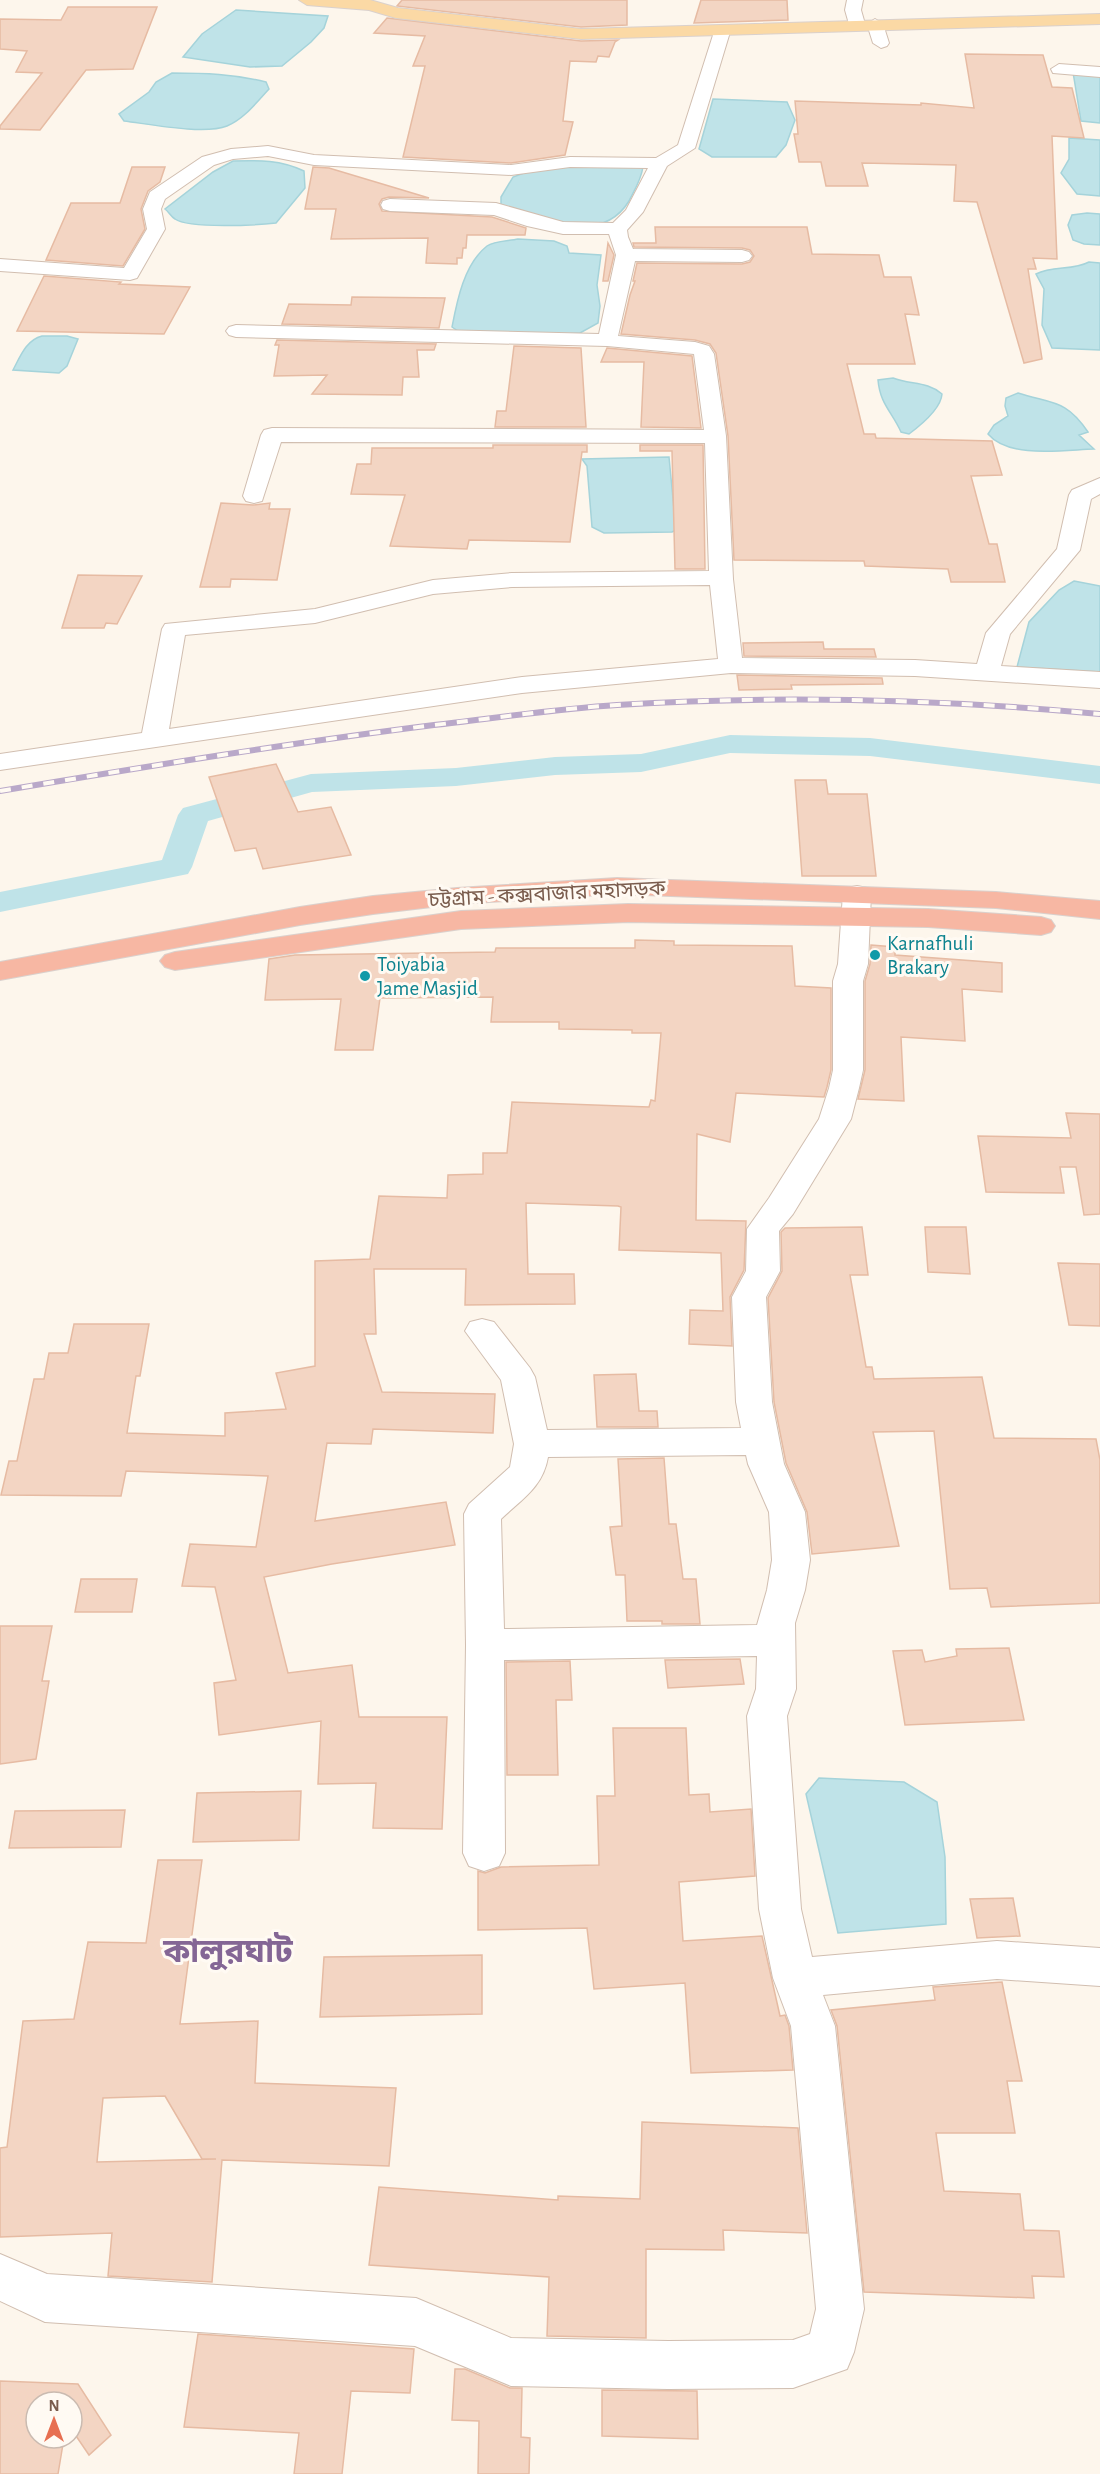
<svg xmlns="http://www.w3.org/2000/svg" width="1100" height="2474" viewBox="0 0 1100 2474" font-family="'Alegreya Sans','Noto Sans Bengali',sans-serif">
	<rect width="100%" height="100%" fill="#fdf6ec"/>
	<path fill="#bfe3e8" stroke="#a5d3da" stroke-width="1.5" d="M236,10L328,16L324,28L311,42L282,66L250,67L183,57L202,34Z
		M1073,72L1100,75V123L1081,121Z
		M172,73C204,73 234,74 266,82L269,89C256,103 244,119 227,126C204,135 149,124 124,121L119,114L149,92L156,82Z
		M713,99L787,102L795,120L786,145L776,157H712L699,149Z
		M1069,138L1100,140V196L1077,194L1061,173L1069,159Z
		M233,161C259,160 281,160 304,171L305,188L276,223C258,225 189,229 175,219C171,217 169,212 165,209L213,172Z
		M543,166L643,167C641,180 635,189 629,201C601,247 542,219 501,207V197L513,177Z
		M1087,213L1100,214V245L1084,244L1073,240L1068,225L1072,215Z
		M518,239L554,241L567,246L569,253L601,255L597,285L600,306L598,323L580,333L537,336L458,331L452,327C457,301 464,264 487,246C494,241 509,241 518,239Z
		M1089,262L1100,263V350L1052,348L1042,325L1044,289L1036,274C1053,265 1072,271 1089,262Z
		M42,336H67L78,339L67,366L59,373L13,370C20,357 26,340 42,336Z
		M893,378C911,385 927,381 942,394C941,409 921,425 909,434L901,432C892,412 880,404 878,380Z
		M1018,393C1052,404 1066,399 1088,432L1079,435L1094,449C1064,450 1009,459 988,434L994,425L1008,416L1005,406L1006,398Z
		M669,457L676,530L672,532L604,533L592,527L587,466L582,459Z
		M1074,581L1100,586V672L1017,667L1029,622L1059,590Z
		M819,1778L904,1782L937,1802L945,1857L946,1924L838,1933L806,1794Z"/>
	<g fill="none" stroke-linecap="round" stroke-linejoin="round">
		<path fill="#bfe3e8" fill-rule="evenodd" d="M730,735L870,738L1100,766V784L870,756L730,753L641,772L555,775L456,786L312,792L208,821L192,867L188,874L0,912V892L162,860L178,815L183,808L311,774L456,768L555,757L641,754Z"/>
	</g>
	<path fill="#f3d5c3" stroke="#e6bba3" stroke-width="1.5" fill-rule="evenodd" d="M402,0H627V25L581,27L397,6Z
		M701,0H787L788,20L694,23Z
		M68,7H157L133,69L86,70L40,130L0,129V126L42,73L16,72L27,51L0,49V19L61,20Z
		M387,18L581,41L618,40L615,42L609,57L598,56L596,62L570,61L563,121L573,122L565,155L511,163L403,157L425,66H413L425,36L374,33Z
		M965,54L1043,55L1052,87L1072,88L1084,138L1052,136L1057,259L1033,258L1036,269H1028L1042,359L1024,363L977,202L954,201L956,165L862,163L868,186H826L821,162H799L794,134H798L795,101L921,105V103L974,108Z
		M132,167H165L160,182L148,191L141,209L145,229L123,266L46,260L71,203H120Z
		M313,167L329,168L429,198L389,197L382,199L379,204L382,211L492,217L526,228L525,235H467L466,248H463L462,258H457V264L426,263L428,238L331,239L336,209H305Z
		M655,227H807L812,254L879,255L884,277H911L919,315L905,314L915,364H847L864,434H875L876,438L992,441L1002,475L971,476L989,544H997L1005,582H951L948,569L865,566L864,561L734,560L728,436L716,353L710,344L695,340L621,334L630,295L635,281H633L637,263L742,264L750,262L754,256L750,250L742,248L634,247L633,243H656Z
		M608,243L614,255L608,281H603Z
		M44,276L121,282L119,284L190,287L164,334L17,331Z
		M352,297L445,298L439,328L282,324L289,304L351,305Z
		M277,340L436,344L434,350H417L419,377H403L402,395L312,394L327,375L274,376L279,345H275Z
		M514,346L581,348L586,427H495L497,411H506Z
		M607,348L692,356L701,428L641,427L644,362H601Z
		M493,445H587V452H582L570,542L469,540L467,549L390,546L405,495L351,494L357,464H371L372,448H493Z
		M640,445H703L705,569H675L672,451H640Z
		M221,503L253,505L270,503L269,509H290L277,580L231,579L230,587H200Z
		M78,575L142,576L117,624L106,623L104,628H62Z
		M823,642L824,649H874L876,657L744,656L743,643Z
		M737,675L882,678L883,684L791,685L792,689L739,690Z
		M276,764L298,812L331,807L351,855L263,869L256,848L235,851L209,777Z
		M795,780H826L828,794H867L876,876H802Z
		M635,940L674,941V945L792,946L795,986L831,988V1070L827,1087L824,1097L736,1093L730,1142L697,1134L696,1220L746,1221L744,1270L730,1297L732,1346L689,1344L690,1310L723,1311L721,1253L619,1250L621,1207L618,1206L526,1203L528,1274H574L575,1304L465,1305L466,1269H374L376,1334H364L382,1392L495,1394L493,1433L373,1429L371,1444L327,1443L315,1521L446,1502L455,1545L332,1564L264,1577L288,1673L352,1665L359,1717H447L442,1829L373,1828L376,1783L318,1784L321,1721L219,1735L214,1683L236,1680L215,1587L182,1586L190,1544L256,1547L268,1476L126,1471L121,1496L1,1495L9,1461H17L34,1379H44L49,1353H68L74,1324H149L140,1376H136L127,1433L225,1436V1413L286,1409L276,1373L315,1366V1261L370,1259L379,1196L447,1198L448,1175L483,1174V1153H507L512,1102L649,1107L651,1100L655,1101L661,1033H632V1030L559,1029V1022H491L493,997L380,998L373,1050H335L341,999L265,1000L269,959L295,955L495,952L496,948H635Z
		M871,945L895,947V955L1002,963V992L962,989L965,1041L901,1037L904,1101L858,1099L865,1070V981L870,964Z
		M1066,1113L1100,1114V1214L1084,1215L1076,1167H1060L1064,1193L986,1192L978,1136L1071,1138Z
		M862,1227L868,1275H850L866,1367H872L874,1379L982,1377L994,1438L1096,1439L1100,1460V1603L991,1607L987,1588L950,1589L934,1431L873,1432L899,1546L812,1554L807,1512L786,1463L774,1402L768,1298L782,1271L781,1232L785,1228Z
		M925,1227H966L970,1274L928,1272Z
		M1058,1263L1100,1264V1326L1069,1325Z
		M636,1374L639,1411H657L658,1427H597L594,1375Z
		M664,1458L669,1524H676L683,1579H696L700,1624H662V1621H627L625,1575H616L610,1527L622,1526L618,1459Z
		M81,1579H137L132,1612H75Z
		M0,1626H52L42,1681H49L36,1759L0,1764Z
		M1009,1648L1024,1720L905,1725L893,1651L922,1650L925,1662L957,1656L956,1649Z
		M740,1659L744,1684L668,1688L665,1660Z
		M570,1661L572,1700H556L558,1775H507L506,1662Z
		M613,1728H686L689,1795L709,1794L710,1812L751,1809L755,1876L679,1882L683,1941L762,1936L780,2016L785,2015L789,2026L793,2070L691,2073L685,1983L594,1989L587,1928L478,1930V1871L485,1873L501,1867L599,1865L597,1796H615Z
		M301,1791L299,1840L193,1842L197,1793Z
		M125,1810L121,1847L9,1848L15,1811Z
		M158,1860H202L180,2024L258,2021L255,2083L396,2088L389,2166L222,2160L212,2282L108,2276L112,2233L0,2237V2148L7,2147L23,2021L74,2019L88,1942L146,1943ZM165,2096L202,2159H216L97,2162L103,2098Z
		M1013,1898L1020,1936L977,1938L970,1899Z
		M482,1955V2014L320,2017L324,1957Z
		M1002,1982L1022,2081H1007L1015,2133H936L944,2191L1020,2194L1024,2230L1059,2231L1064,2277L1032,2276L1034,2298L864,2292L837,2026L831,2010L935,2000L933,1987Z
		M642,2122L798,2128L807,2233L723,2230L724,2250L646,2249V2338L547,2336L549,2277L369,2265L379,2187L558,2200V2196L640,2199Z
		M198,2334L414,2349L410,2393L351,2391L342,2474H294L299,2433L184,2427Z
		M455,2369H465L510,2388H522L521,2437L530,2438L529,2474H478L479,2421L452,2420Z
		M0,2381L78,2384L111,2435L89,2455L72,2430V2402H36V2438H64L58,2474H0Z
		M602,2390L697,2391L698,2439L602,2436Z"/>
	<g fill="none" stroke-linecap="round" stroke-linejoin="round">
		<g stroke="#d1beb0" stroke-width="2">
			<path id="minor" d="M847,0H863L861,10L865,24L863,27L857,29L849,24L845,10Z
				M875,19L883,24L889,43L887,46L881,48L873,43L867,24Z
				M722,27L730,32L695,148L667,166L643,212L627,230L628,237L633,249L742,250L749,252L752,256L749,260L742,262L635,261L618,336L695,342L709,346L714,354L726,436L733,579L742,658L915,660L977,664L986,633L1057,549L1069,495L1072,490L1100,478V494L1091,499L1080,550L1010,634L1001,666L1100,672V688L915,676L731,673L522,693L0,770V754L142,733L162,629L165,624L315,609L433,580L512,573L709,571L705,443L281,442L262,501L254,503L246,501L243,496L261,435L264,430L272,428L704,430L694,354L607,346L236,337L229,335L226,331L229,327L236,325L599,334L616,255L609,234H563L527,226L494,215L390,211L383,209L381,205L383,201L390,199L496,203L563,222L613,223L626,210L648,168L570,167L511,175L314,165L268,156L233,159L214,165L165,199L161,209L165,229L137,278L130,280L0,271V259L124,268L147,229L143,209L150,192L202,157L231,149L268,146L314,155L511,165L570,157L656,158L678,145L714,32ZM710,585L718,659L522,677L169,729L185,635L315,623L433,594L512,587Z
				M1059,64L1100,67V77L1053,73L1051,69Z
				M857,886L867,888L871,894L868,964L863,981V1070L859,1088L851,1119L793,1214L779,1231L780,1271L766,1297L772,1402L784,1464L805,1512L810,1560L805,1590L795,1623L796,1689L787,1716L801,1909L812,1957L997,1941L1100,1948V1986L997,1979L823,1995L835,2026L864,2309L854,2352L847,2369L793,2388L668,2389L511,2386L415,2346L45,2322L0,2301V2254L47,2274L416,2298L511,2338L668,2341L793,2340L810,2334L816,2309L791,2026L773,1978L759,1909L747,1716L756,1689L757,1656L504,1660L505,1853L499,1866L484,1871L469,1866L463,1853L466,1645L464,1514L469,1504L510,1467L514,1444L501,1380L465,1331L470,1322L482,1319L494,1322L530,1368L535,1377L547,1430L741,1428L736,1402L732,1297L746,1271L747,1229L769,1198L819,1119L829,1088L833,1070V981L838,964L843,894L847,888ZM746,1455L748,1464L769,1512L772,1560L767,1590L757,1625L504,1629L501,1519C522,1499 543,1487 548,1457Z"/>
		</g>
		<g stroke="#dad1cd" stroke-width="2">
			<path id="major" d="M299,0H370L398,8L581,29L1100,14V24L581,39L396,18L369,10L307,5Z"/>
		</g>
		<g stroke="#dad1cd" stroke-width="2">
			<path id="highway" d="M617,878L996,892L1100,901V919L996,908L617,894L457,904L373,914L300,925L0,980V962L300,907L373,896L457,888Z
				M628,904L928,909L1041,917L1051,920L1055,926L1051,932L1041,935L928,927L628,922L461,929L175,970L165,967L160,961L165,955L175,952L461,911Z"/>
		</g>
		<use href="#minor" fill="#fff" fill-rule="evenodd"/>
		<use href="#major" fill="#fbd9a5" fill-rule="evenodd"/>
		<use href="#highway" fill="#f7b7a3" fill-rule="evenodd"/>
		<g stroke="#b9a8c9" stroke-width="6">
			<path id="rail" d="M0,791C144,767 289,743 434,725C495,718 556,709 617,705C778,695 939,699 1100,714"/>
		</g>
		<use href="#rail" stroke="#fffaf3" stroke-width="4" stroke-dasharray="11" stroke-linecap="butt"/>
	</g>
	<g fill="#0f9aa8" stroke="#fffaf3" stroke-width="2">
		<circle cx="875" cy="955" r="6"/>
		<circle cx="365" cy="976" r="6"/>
	</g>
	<g text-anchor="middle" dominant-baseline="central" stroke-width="6" stroke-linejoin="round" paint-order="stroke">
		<g font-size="21" fill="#7a5c4d" stroke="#fffaf3">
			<text transform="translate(547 894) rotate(-3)">চট্টগ্রাম - কক্সবাজার মহাসড়ক</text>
		</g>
		<g font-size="21" fill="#0d838f" stroke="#fffaf3" text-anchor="start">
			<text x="887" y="943">Karnafhuli<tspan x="887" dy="24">Brakary</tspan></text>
			<text x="377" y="964">Toiyabia<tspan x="377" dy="24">Jame Masjid</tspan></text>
		</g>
		<g font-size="33" font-weight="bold" fill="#846695" stroke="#fffaf3">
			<text x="228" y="1952">কালুরঘাট</text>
		</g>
	</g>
	<g transform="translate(54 2420)"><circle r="28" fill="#fffaf3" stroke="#cabbb1" stroke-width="1.5"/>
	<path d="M0-4.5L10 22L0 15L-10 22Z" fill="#e76f51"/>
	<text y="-9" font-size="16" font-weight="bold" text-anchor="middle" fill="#7a5c4d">N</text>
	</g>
</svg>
